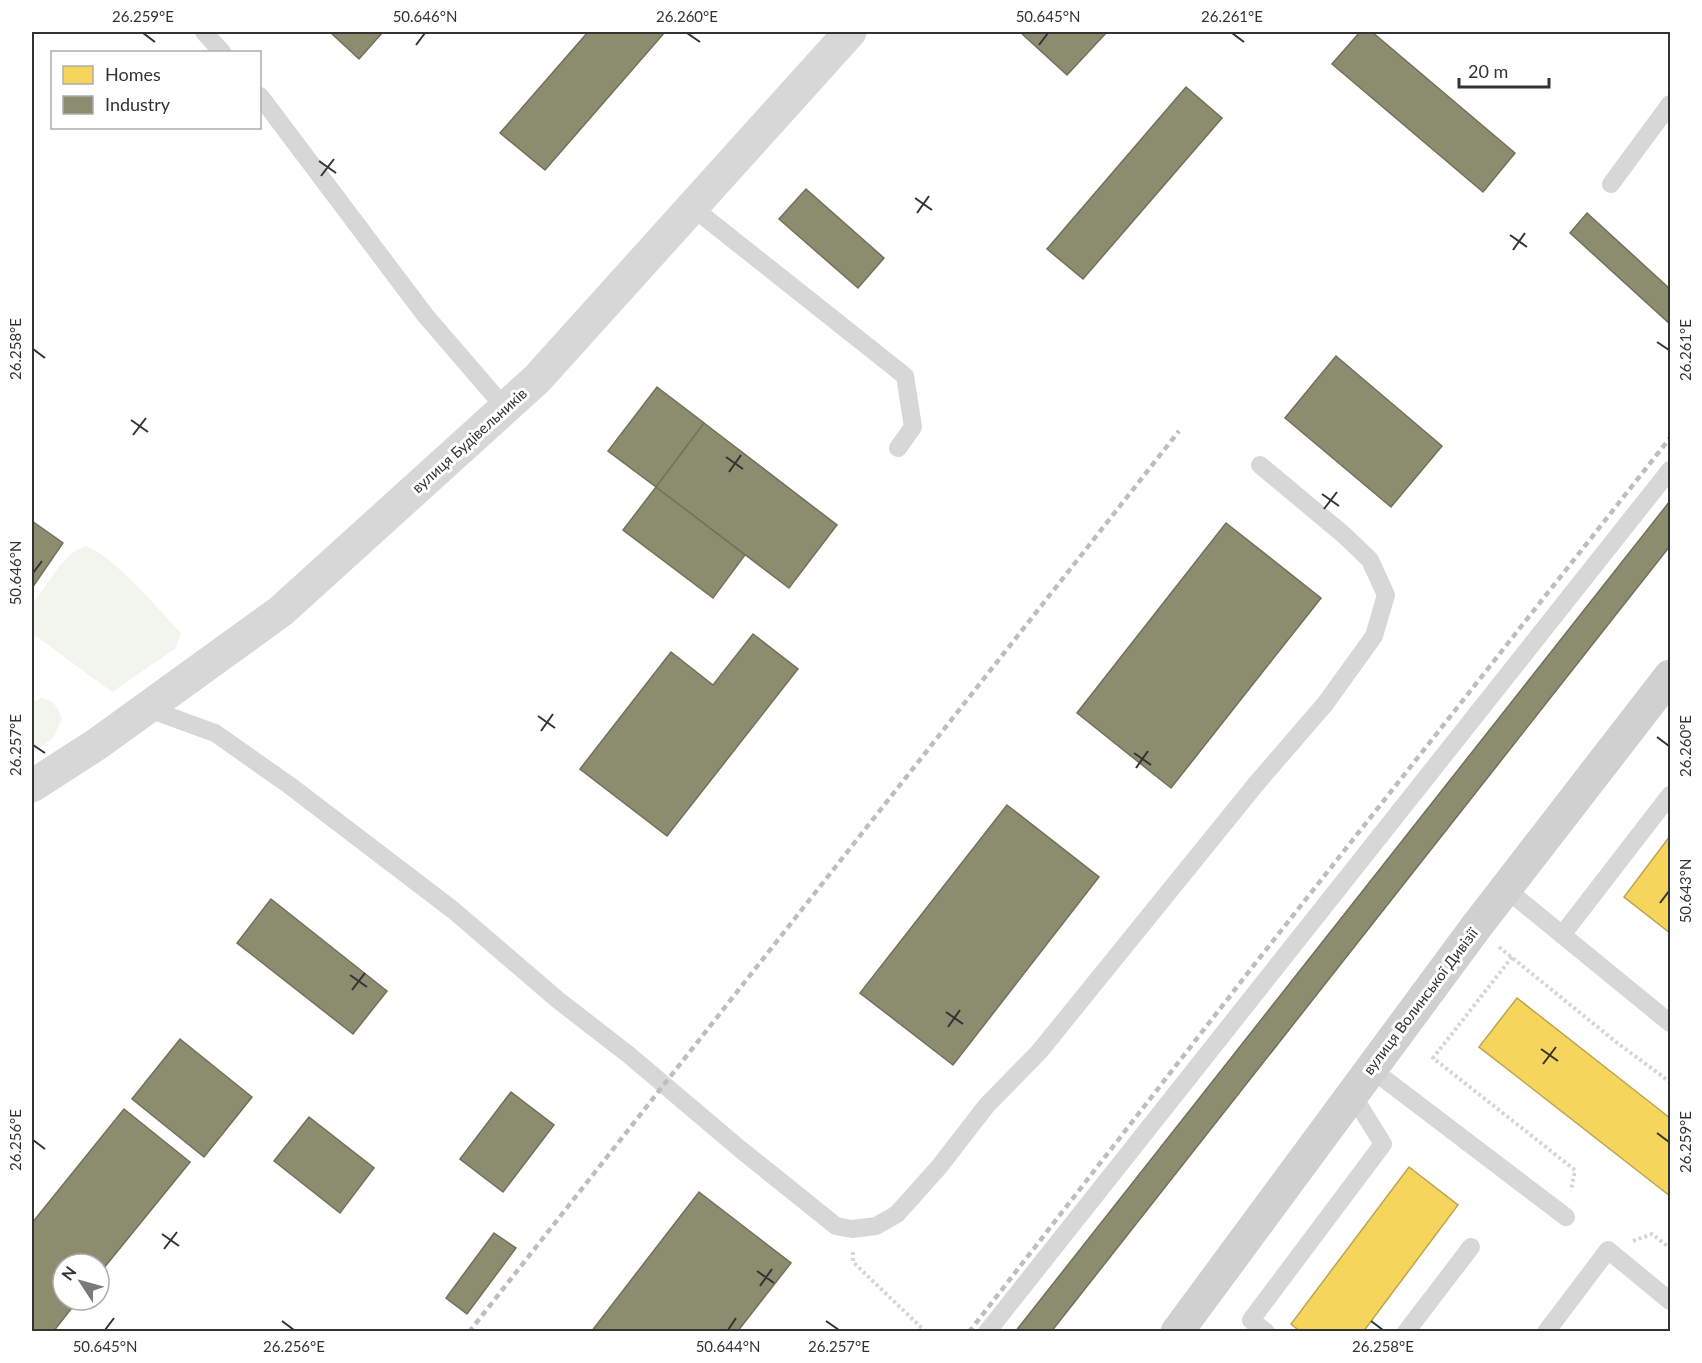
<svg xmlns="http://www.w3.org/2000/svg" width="1702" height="1363" viewBox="0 0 1702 1363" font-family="Lato,sans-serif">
	<rect width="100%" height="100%" fill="#fff"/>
	<path fill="#f1f5ed" d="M85,546C110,552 161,612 181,633L176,648L112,692L32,633V605L61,564L73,552Z
		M41,698C54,700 58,707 62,719L53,738L32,753V702Z"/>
	<path fill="#f6d55c" stroke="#bca450" stroke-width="1.5" d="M1670,836V933L1624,897Z
		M1517,998L1670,1118V1196L1479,1047Z
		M1409,1167L1458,1205L1363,1332H1301L1291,1324Z"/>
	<path fill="#8c8c6e" stroke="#71715c" stroke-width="1.5" d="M330,32H383L359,59Z
		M588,32H665L545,170L500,133Z
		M1020,32H1107L1067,75Z
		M1360,32H1372L1515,153L1483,192L1332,64Z
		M1186,87L1222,118L1083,279L1047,249Z
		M806,189L884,258L858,288L779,219Z
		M1587,213L1670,289V324L1570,233Z
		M1336,356L1442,446L1391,507L1285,418Z
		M657,387L704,423L656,487L608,451Z
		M704,423L837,525L789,588L656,487Z
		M656,487L745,555L713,598L623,530Z
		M1670,501V546L1051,1332H1015Z
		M32,521L63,543L32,588Z
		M1226,523L1321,598L1171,788L1077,713Z
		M753,634L798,669L667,836L580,769L671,652L713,685Z
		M1007,805L1099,877L953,1065L860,993Z
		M271,899L387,991L353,1034L237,943Z
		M180,1039L252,1097L204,1157L132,1099Z
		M511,1092L554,1125L503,1192L460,1159Z
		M124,1109L190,1162L99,1274V1264H63V1300H78L53,1332H32V1223Z
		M309,1117L374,1168L340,1213L274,1161Z
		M699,1192L791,1263L737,1332H591Z
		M494,1233L516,1248L467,1314L446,1298Z"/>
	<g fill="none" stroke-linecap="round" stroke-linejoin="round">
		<path stroke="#d6d6d6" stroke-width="4" stroke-dasharray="3 3" stroke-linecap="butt" d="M1499,947L1616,1042L1670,1082
			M1512,957L1433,1058L1575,1170L1571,1191
			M1633,1241L1652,1234L1670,1248
			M853,1252V1262L926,1332"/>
		<path stroke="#d7d7d7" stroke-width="18" d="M204,32L222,52
			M260,96L425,315L505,408
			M1611,184L1670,104
			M692,207L905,376L913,427L898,448
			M146,708L215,733L289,785L453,910L558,1000L629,1055L740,1149L836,1226L852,1229L876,1226L897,1214L939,1167L987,1105L1039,1052L1256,784L1325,704L1374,636L1386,595L1370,560L1344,535L1260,465
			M1506,889L1670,1023
			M1562,935L1670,795
			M1370,1068L1566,1217
			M987,1332L1670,470
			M1266,1332L1251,1320L1383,1144L1352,1094
			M1406,1332L1471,1247
			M1546,1332L1608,1250L1670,1301"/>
		<path stroke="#d7d7d7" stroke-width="33" d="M32,786L97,744L281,611L537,379L850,32"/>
		<path stroke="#d0d0d0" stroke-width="33" d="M1177,1332L1476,927L1670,676"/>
		<path stroke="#bebebe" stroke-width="4.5" stroke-dasharray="6 4.5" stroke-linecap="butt" d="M469,1332L1179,431
			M969,1332L1254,965L1670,438"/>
	</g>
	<path fill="none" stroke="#333" stroke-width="2" d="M143,33L155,42M687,33L700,42M1232,33L1244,42M416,45L425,33M1039,45L1048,33M319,161L336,173M321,176L334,159M915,198L932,210M917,213L929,196M1510,235L1527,247M1513,250L1525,233M1657,342L1669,350M33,349L45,358M131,420L148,432M133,435L146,418M726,457L743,469M729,472L741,455M1322,494L1339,506M1324,509L1337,492M33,573L42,561M538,716L555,728M541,731L553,714M1657,737L1669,746M33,745L45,753M1134,753L1151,765M1136,768L1148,751M1660,903L1669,891M350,975L367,987M352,990L365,973M946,1012L963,1024M948,1027L960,1010M1541,1049L1558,1061M1543,1064L1556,1047M1657,1133L1669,1142M33,1140L45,1149M162,1234L179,1246M164,1249L177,1232M757,1271L774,1283M760,1286L772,1269M282,1321L294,1330M826,1321L839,1330M1371,1321L1383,1330M105,1330L114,1318M728,1330L736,1318"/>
	<g text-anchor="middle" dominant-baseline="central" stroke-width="6" stroke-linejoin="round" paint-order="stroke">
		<g font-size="15" fill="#333" stroke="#fff">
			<text transform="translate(469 440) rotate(-42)">вулиця Будівельників</text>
			<text transform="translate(1420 1001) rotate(-53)">вулиця Волинської Дивізії</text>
		</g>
	</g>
	<rect width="1702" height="1363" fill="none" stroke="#ffffff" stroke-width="66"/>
	<rect x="51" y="51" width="210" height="78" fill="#ffffff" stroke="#adadad" stroke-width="1.5"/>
	<rect x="63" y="66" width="30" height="18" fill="#f6d55c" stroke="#adadad" stroke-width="1.5"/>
	<text x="105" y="81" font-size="18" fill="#333333">Homes</text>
	<rect x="63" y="96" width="30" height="18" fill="#8c8c6e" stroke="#adadad" stroke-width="1.5"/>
	<text x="105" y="111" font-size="18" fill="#333333">Industry</text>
	<g transform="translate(81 1282) rotate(306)"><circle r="28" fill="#ffffff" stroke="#adadad" stroke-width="1.5"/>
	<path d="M0-4.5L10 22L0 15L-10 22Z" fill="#7a7a7a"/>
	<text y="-9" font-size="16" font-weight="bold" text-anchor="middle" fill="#333333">N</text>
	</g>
	<path d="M1459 78v9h90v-9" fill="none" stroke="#333333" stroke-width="3"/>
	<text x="1468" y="78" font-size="18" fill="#333333" stroke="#ffffff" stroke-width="4.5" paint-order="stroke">20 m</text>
	<rect x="33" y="33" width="1636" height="1297" fill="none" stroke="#333" stroke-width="2"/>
	<g font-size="15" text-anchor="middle" fill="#333">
		<text x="143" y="22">26.259°E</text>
		<text x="425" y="22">50.646°N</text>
		<text x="687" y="22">26.260°E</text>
		<text x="1048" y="22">50.645°N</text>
		<text x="1232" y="22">26.261°E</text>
		<text transform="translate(16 349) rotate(-90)" y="5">26.258°E</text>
		<text transform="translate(1686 350) rotate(-90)" y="5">26.261°E</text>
		<text transform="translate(16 573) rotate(-90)" y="5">50.646°N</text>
		<text transform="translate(16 745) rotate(-90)" y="5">26.257°E</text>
		<text transform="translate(1686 746) rotate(-90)" y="5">26.260°E</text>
		<text transform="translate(1686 891) rotate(-90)" y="5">50.643°N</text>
		<text transform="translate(16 1140) rotate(-90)" y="5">26.256°E</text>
		<text transform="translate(1686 1142) rotate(-90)" y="5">26.259°E</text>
		<text x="105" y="1352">50.645°N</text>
		<text x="294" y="1352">26.256°E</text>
		<text x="728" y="1352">50.644°N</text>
		<text x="839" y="1352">26.257°E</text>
		<text x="1383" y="1352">26.258°E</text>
	</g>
</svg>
